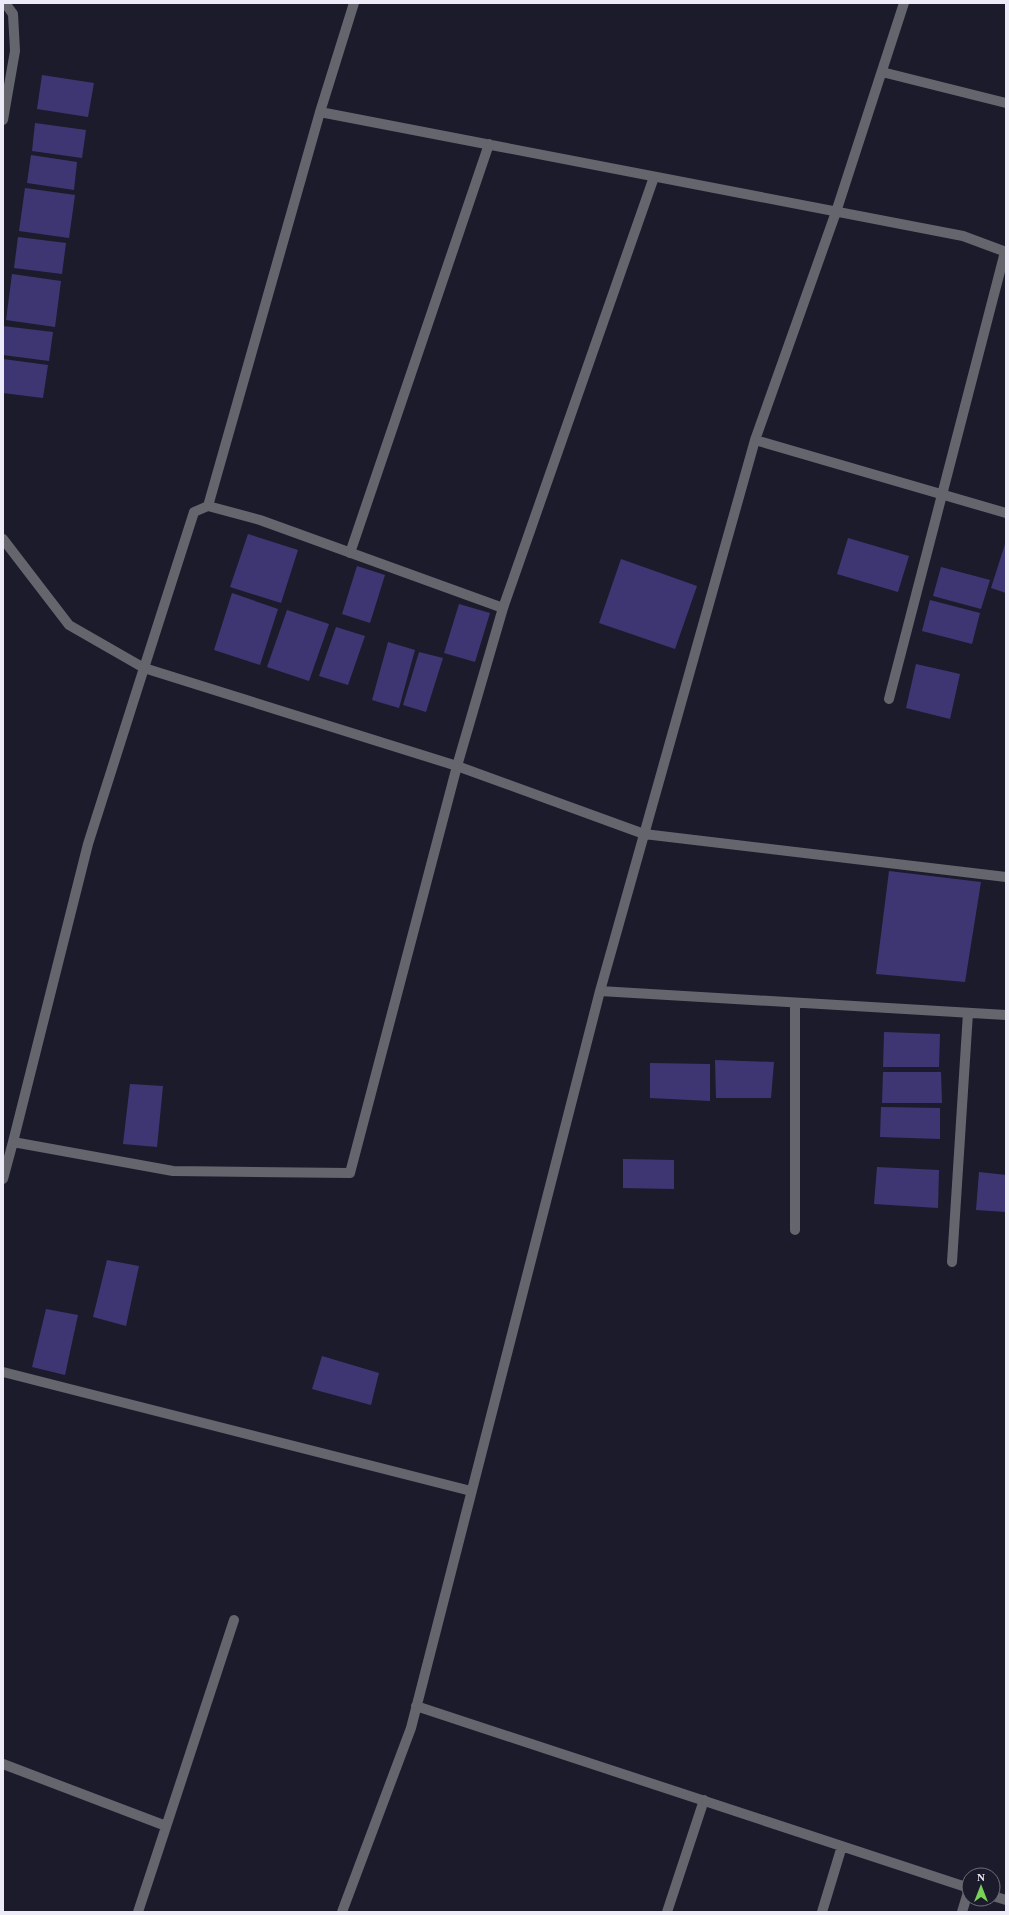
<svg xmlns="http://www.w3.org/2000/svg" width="1009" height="1915" viewBox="0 0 1009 1915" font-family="'Times New Roman',serif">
	<rect width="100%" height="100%" fill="#1c1b2c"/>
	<path fill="#3e3673" d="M42,75L94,83L88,117L37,109Z
		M35,123L86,130L82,158L32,151Z
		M31,155L77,162L74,190L27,183Z
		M25,188L75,195L69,238L19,231Z
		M18,237L66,243L62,274L14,268Z
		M12,274L61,281L55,327L6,320Z
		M3,326L53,332L49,361L3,355Z
		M3,359L48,365L43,398L3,393Z
		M248,534L298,550L281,603L230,587Z
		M848,538L909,556L898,592L837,574Z
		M1006,541V593L991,588Z
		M621,559L697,586L675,649L599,623Z
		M357,566L385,575L370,623L342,614Z
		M941,567L990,580L981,609L933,596Z
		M232,593L278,609L260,665L214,650Z
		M930,600L980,613L972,644L922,631Z
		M459,604L490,613L475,662L444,653Z
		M287,610L329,624L309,681L267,667Z
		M336,627L365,636L348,685L319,676Z
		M388,642L415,650L399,708L372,700Z
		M419,652L443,658L426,712L403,705Z
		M916,664L960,674L950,719L906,708Z
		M889,871L981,882L965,982L876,974Z
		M884,1032L940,1034L939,1067H883Z
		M715,1060L774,1062L771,1098H716Z
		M650,1063L710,1064V1101L650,1098Z
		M883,1072H941L942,1103H882Z
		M130,1084L163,1086L157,1147L123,1144Z
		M881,1107L940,1108V1139L880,1137Z
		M623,1159L674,1160V1189L623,1188Z
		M877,1167L939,1170L938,1208L874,1204Z
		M979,1172L1006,1175V1212L976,1210Z
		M107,1260L139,1266L126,1326L93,1317Z
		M46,1309L78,1315L65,1375L32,1367Z
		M322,1356L379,1373L371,1405L312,1389Z"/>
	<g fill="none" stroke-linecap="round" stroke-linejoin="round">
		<path stroke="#65656e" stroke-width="10" d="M354,3L320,112L963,236L1006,252
			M904,3L836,212L755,440L600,991L1006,1015
			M882,72L1006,103
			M3,120L15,51L13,14L5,3
			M755,440L1006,513
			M208,506L320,112
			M3,539L69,625L144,668L194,512L208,506L260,520L503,608L654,177
			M350,553L489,144
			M503,608L457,766L350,1173L173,1171L13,1142L88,844L144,668L457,766L644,834L1006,877
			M889,699L1005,252
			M3,1179L13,1142
			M795,1230V1003
			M952,1262L968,1013
			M3,1372L471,1491
			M416,1706L969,1888
			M3,1764L166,1826
			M993,1896L1006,1900
			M138,1912L234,1620
			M342,1912L411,1728L600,991
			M667,1912L704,1800
			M822,1912L842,1846
			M962,1912L969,1889"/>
	</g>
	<rect width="1009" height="1915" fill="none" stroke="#ecebf7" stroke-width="8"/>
	<g transform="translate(981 1887)"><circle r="19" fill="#1c1b2c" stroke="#6f6e7d"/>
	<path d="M0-3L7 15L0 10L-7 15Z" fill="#79d158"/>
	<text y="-6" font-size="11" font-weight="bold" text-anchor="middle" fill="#ecebf7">N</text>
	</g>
</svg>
